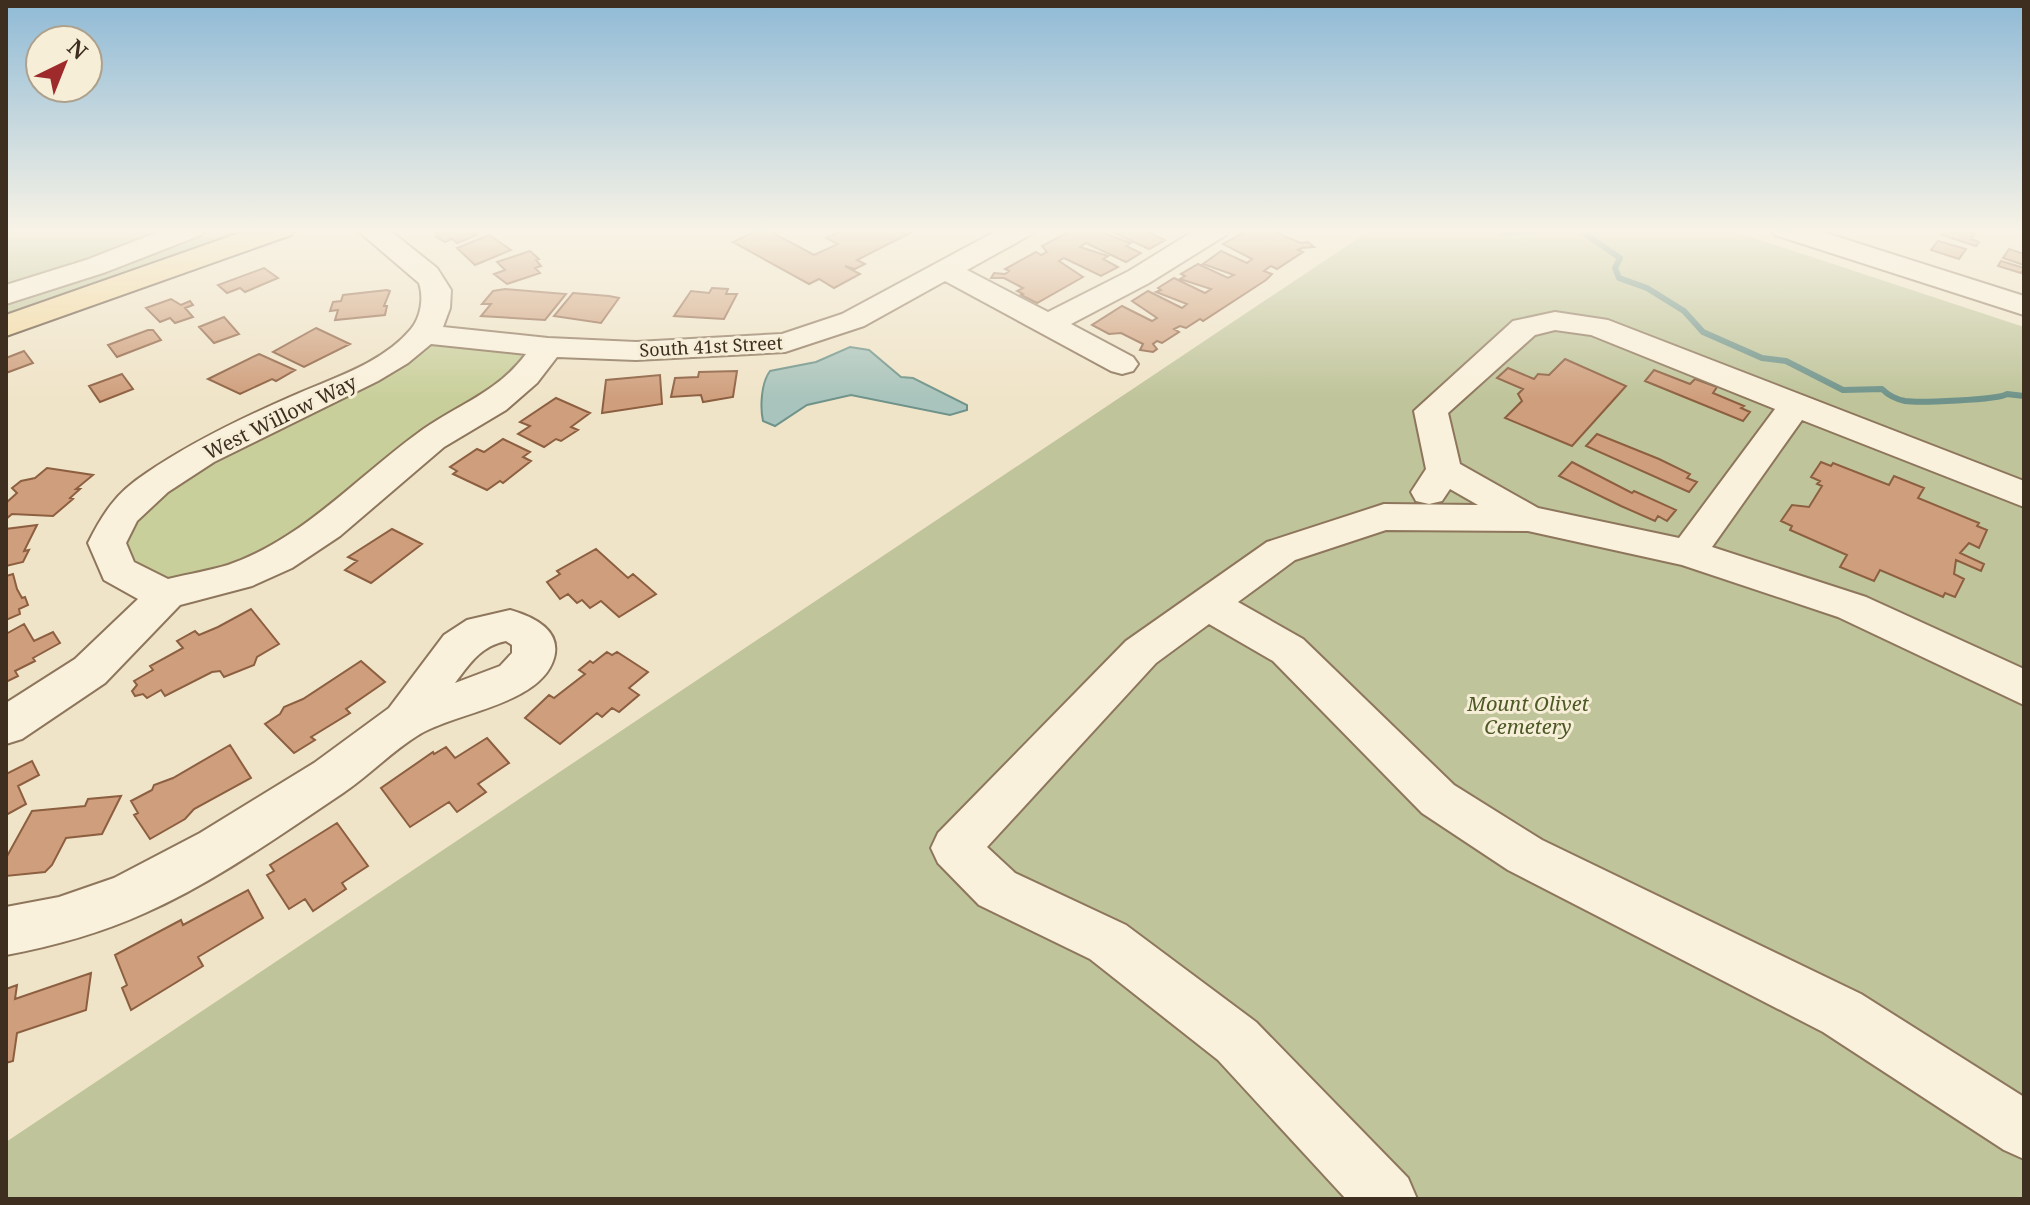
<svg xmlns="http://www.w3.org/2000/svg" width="2030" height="1205" viewBox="0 0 2030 1205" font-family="'Noto Serif',serif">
	<rect width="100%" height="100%" fill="#f0e4c8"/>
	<path fill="#c9cf9b" d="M432,345L517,353L525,357L512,376L261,556L171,581L132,569L123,534L139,513L185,477Z"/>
	<path fill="#bfc49a" d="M6,229H248L6,314Z
		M1372,229H1727L2024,327V1199H6V1142Z"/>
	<path fill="#a9c4bc" stroke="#6f938a" stroke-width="2" d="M850,347L869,350L901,377L913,378L967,405V410L950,415L851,395L807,405L775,426L763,421C760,407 761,383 770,371L816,362Z"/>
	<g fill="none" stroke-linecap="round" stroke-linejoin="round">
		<path stroke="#6f938a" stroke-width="6" d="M1494,229L1504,233L1539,229
			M1578,229L1620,258L1615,268L1619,278L1647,288L1684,311L1703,332L1762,358L1786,361L1843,390L1882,389C1888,395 1895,399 1905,401C1918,403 1998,400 2007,394L2024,396"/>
	</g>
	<path fill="#cf9f7d" stroke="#8d5f41" stroke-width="2" d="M431,229H477L472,231L477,235L457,243L452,239L445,242L436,237L439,236Z
		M761,229H775L778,231L773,233L814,255L838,244L826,238L844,229H918L857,260L865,264L855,269L845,266L860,274L834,288L819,279L809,284L733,242Z
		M1074,229H1150L1154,230L1149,233L1165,240L1149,249L1109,230L1103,233L1131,243L1126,246L1141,253L1126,262L1086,243L1080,247L1108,256L1103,259L1118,267L1101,276L1064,258L1059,261L1083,277L1037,303L1021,295L1023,294L1017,291L1023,288L1004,278H991L994,273L1005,274L1009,271L1005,269L1036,252L1041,255L1047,252L1042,246Z
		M1250,229H1280L1275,232L1301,243L1308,242L1314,247L1302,248L1298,250L1303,252L1277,269L1271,266L1264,271L1272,274L1266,280L1203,321L1200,319L1186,328L1180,326L1174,329L1179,332L1162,343L1157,341L1153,344L1157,349L1153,352L1140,350L1143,344L1121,333L1109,334L1092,325L1122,306L1152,321L1157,318L1132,301L1148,291L1182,308L1187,304L1156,292L1161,290L1158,288L1174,278L1205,293L1211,289L1180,279L1185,276L1181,274L1198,264L1228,278L1234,275L1203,264L1221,251L1247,263L1252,259L1223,244Z
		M1941,229H1960L1975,234L1971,239L1979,242L1976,246L1942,235L1944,232Z
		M489,235L511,250L475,265L457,248Z
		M1938,241L1966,249L1959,259L1931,250Z
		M2009,249L2024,254V265L2003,258Z
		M530,251L539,259L536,260L541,266L535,268L540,273L507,284L494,274L505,270L497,262Z
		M2001,261L2024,268V269L2021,273L1998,266Z
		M264,268L278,278L245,292L240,288L227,293L218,285Z
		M712,288L728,289L726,294H737L724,319L674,316L691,291L709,293Z
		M505,289L566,294L545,320L481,316L491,304H482L493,291Z
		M387,290L390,291L384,306H387L385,315L335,320L338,310L330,311L333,302L341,301L343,295Z
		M573,293L609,296L619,298L601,323L554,316Z
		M171,299L181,305L190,301L193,305L185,308L193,317L175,323L170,318L160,322L146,308Z
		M224,317L239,334L214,343L199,327Z
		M316,328L350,344L304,367L273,352Z
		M148,330H153L161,340L117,357L108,345Z
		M24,351L33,363L6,373V358Z
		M259,354L295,370L276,381L272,379L240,394L208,379Z
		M1565,359L1626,386L1572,446L1505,418L1522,401L1518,394L1523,389L1497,378L1508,368L1534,379L1538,374L1549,375Z
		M1654,370L1690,384L1695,379L1717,387L1713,393L1744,406L1741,408L1750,412L1743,421L1645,381Z
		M737,371L733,397L703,402L701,395L671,397L675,378L698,377L699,372Z
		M122,374L133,389L100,402L89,386Z
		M660,375L662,404L602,413L606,380Z
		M556,398L590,413L571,427L578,430L561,441L556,439L544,447L518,434L530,426L520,422Z
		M1597,434L1659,459L1690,474L1687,478L1697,482L1689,492L1586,446Z
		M503,439L530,452L523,457L531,461L503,483L500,481L487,490L453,474L457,471L450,467L477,449L484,452Z
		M1572,462L1632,493L1634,491L1676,510L1667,521L1658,516L1655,521L1621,506L1559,476Z
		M1821,462L1831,466L1833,463L1889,485L1894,476L1924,488L1918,498L1979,523L1977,526L1987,530L1979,548L1969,543L1960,553L1984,564L1981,571L1956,560L1954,574L1964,579L1955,597L1945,593L1943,597L1880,570L1874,581L1840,567L1847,555L1790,530L1792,526L1781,521L1792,505L1809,507L1822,486L1817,484L1820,481L1811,477Z
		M47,468L93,475L76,489H80L70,498L73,499L53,516L12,514L6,519V503L17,493L12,488L21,481L35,478Z
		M37,525L24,551L29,550L23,562L6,566V529Z
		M392,529L422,544L371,583L345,570L357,561L348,557Z
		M596,549L628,578L633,574L656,594L619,617L601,601L590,608L582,600L577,603L568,594L560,599L547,582L560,574L557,571Z
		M13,574L17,589L22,598L25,597L28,605L19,609L20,614L6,620V576Z
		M251,609L279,644L257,657L254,665L224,677L220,671L212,672L165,696L161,690L147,698L143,694L135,696L132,691L137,685L134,681L153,670L150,666L183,648L177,641L195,631L199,635L218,627Z
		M24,624L34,641L53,632L60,643L33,658L35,661L15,671L18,676L6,682V634Z
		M607,652L612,655L617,652L648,672L629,688L639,695L619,712L612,708L602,717L597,713L560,744L525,718L549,695L554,698L585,674L579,670L590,661L593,663Z
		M361,661L385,682L346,709L350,713L311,737L315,740L294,753L265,724L280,714L284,707L303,699Z
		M487,738L509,763L478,784L486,792L457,812L449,802L410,827L381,788L433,752L434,754L446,747L455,758Z
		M230,745L251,778L194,809L185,819L150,839L134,815L138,813L131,801L152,790L154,785L173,778Z
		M32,761L39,775L18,786L26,804L6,815V774Z
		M121,796L102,834L66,838L52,865L45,872L6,876V858L32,811L85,806L88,799Z
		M337,823L368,866L342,883L346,889L313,911L305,899L289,909L267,875L274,871L270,865Z
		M248,890L263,918L198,957L203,966L131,1010L122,988L127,985L115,955L181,920L183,925Z
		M91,973L86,1010L17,1033L13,1061L6,1063V989L17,985L15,999Z"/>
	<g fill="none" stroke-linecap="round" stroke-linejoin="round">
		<g stroke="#8d765c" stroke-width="4">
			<path id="minor" d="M166,229H205L201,235L106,272L6,304V285L86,260Z
				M356,229H388L437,268L451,290L450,308L443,327L548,338L636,342L782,334L842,314L1000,229H1034L1030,235L967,270L1048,312L1129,271L1197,229H1230L1226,235L1149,283L1071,324L1133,357L1138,364L1133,371L1122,374L1111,371L945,281L864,326L785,352L636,360L557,357L537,383L506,410L444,447L340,536L292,568L252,586L180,605L105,683L22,739L6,744V703L75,659L138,599L104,580L88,543C103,513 116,493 145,474C190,443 240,419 290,397C330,379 382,364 411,329C421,317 424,297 419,283ZM431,344L526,354C496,394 456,405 418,433C356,478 303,539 228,565C208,571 188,574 168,579L134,562L126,543L137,521L168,492L214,462L378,381L408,363Z
				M1771,229H1813L2024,296V315L1775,235Z
				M1555,312L1608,320L2024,481V507L1802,420L1712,547L1866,597L2024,669V705L1838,617L1682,565L1528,531L1386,530L1295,560L1238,602L1303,639L1454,785L1542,840L1861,994L2024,1097V1159L2004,1150L1823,1032L1508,870L1422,813L1273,661L1209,624L1156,663L987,847L1015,873L1126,925L1256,1022L1408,1178L1417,1199H1346L1218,1060L1090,959L979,905L938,863L931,848L938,833L1126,641L1267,542L1384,504L1478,505L1450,489L1442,501L1429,504L1416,501L1411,492L1426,469L1414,411L1513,321ZM1555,330L1591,335L1775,409L1679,538L1538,508L1460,464L1448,413L1535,335Z
				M510,610C531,616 562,629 554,658C541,704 457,712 420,734C393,750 370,775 343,793C280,835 215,882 145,913C101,933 54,946 6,955V907L59,897L114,878L200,833L314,763L389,708L444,635L467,620ZM506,641L512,645V653L500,666L455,683C470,663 481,646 506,641Z"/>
		</g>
		<g stroke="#5b4430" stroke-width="4">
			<path id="major" d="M251,229H295L291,235L6,336V315Z"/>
		</g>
		<use href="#minor" fill="#faf1dc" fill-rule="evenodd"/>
		<use href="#major" fill="#f3d9a0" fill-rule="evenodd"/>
	</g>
	<linearGradient id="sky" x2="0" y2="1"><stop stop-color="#8fbad6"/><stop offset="0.58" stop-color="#f8f3e6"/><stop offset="1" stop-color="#f8f3e6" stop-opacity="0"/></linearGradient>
	<rect width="2030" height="398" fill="url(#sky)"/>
	<g text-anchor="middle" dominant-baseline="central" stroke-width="6" stroke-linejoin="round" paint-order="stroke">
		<g font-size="18" fill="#3d2e20" stroke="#f7eed8">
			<text transform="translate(711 346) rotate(-3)">South 41st Street</text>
		</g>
		<g font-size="20" fill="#3d2e20" stroke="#f7eed8">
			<text transform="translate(280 417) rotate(-26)">West Willow Way</text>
		</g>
		<g font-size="20" font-style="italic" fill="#4d5a26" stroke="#f7eed8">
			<text x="1528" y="703">Mount Olivet<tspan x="1528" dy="23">Cemetery</tspan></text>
		</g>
	</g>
	<rect width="2030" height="1205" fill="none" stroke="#3d2e20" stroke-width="16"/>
	<g transform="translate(64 64) rotate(43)"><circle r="38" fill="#f7eed8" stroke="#ada18e" stroke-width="2"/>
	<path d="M0-6L14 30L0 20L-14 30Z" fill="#9e2a2b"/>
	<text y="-12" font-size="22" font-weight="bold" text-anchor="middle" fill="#3d2e20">N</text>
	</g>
</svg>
